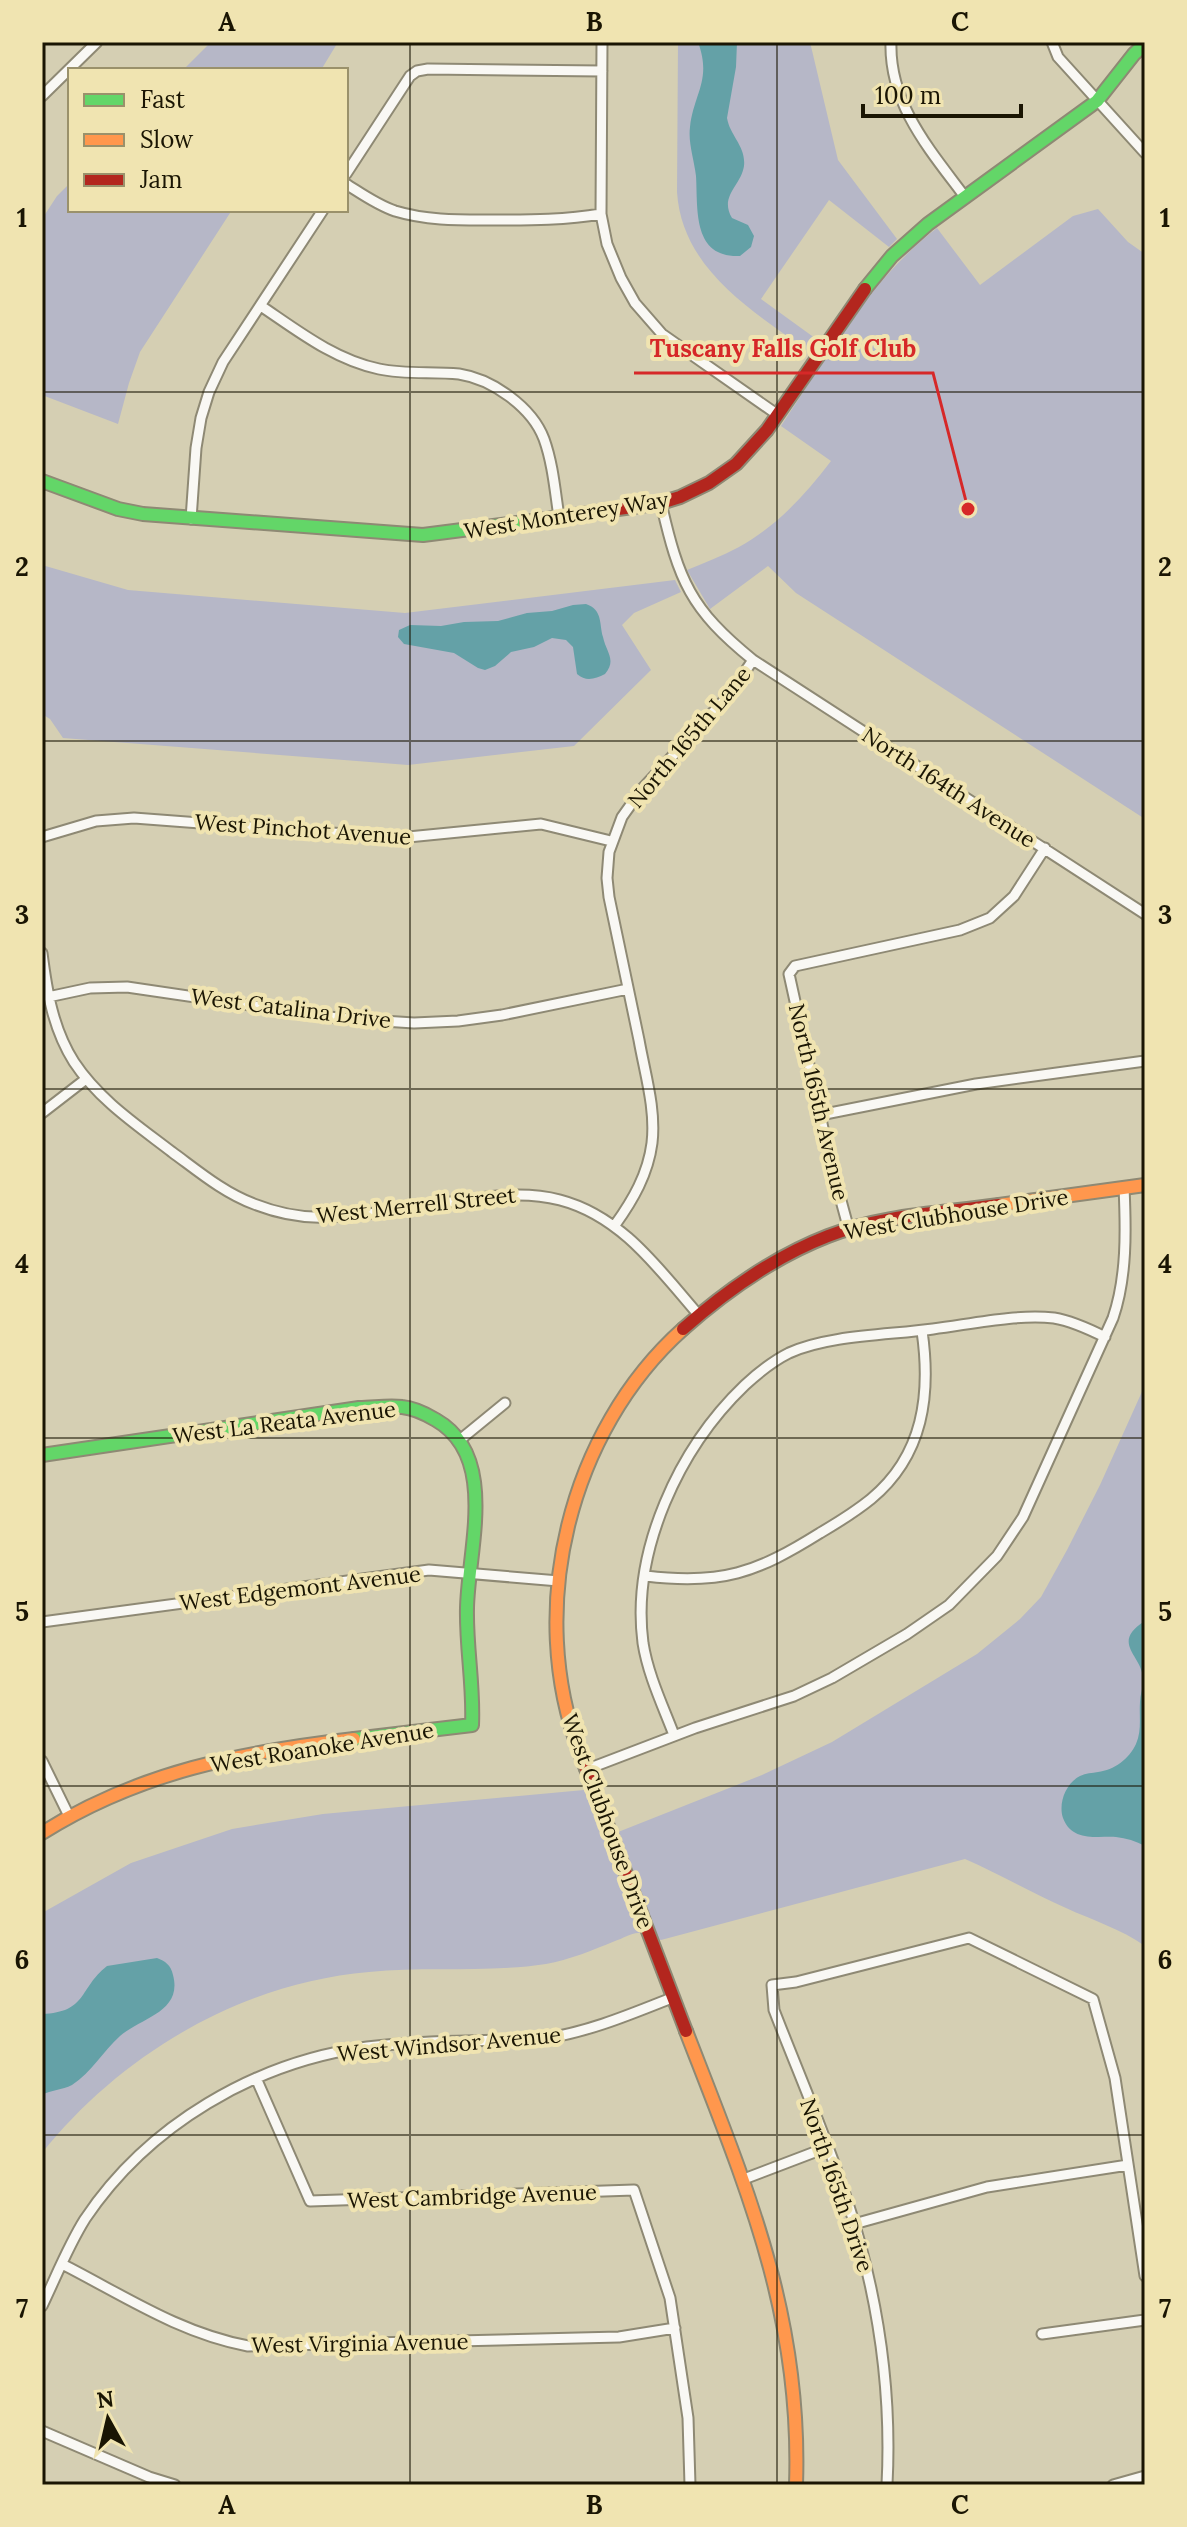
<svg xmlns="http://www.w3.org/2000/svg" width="1187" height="2527" viewBox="0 0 1187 2527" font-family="Lora,serif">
	<rect width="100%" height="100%" fill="#d5cfb3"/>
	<path fill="#b6b7c7" d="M211,42H338L321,70H183Z
		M678,42H810L838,160L897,239L889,247L829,200L761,299L819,341L811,353C754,312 682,270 677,192Z
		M70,183V210H232L140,352L129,383L118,424L42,395V219L57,196Z
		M1098,209L1128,242L1145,254V819L796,593L768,566L710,609L687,570C704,563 722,556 739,547C777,526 805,495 831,461L781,426C827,357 870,279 937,228L980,285L1073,216Z
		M42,565L128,590L405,613L675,580L681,592L634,613L622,625L651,670L574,746L408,765L63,738L50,719L42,714Z
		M1145,1385V1946C1121,1929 1092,1920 1066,1908C1032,1893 999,1874 965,1859L661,1940C655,1938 645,1932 638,1933C631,1933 622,1939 615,1941C593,1950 569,1960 546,1964C487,1973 428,1966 369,1972C241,1983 121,2054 42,2153V1913L131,1863L232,1829L323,1814L584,1790L603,1838L762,1775L832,1742L977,1654L1020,1619L1041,1597L1067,1550L1100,1485Z"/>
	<path fill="#64a1a7" d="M698,42H737L736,67L727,118C730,136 746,146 744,166C741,186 719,196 732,218L748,225L754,236L751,247L740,256C692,258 698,209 696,176C694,159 688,143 690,127C694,93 712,80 698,42Z
		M586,604C603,610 599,623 603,637C606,652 617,660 605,674C595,679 586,682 577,674L573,647L566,640L552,638L534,647L511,652L495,666L485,670L478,668L454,653L404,644L398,637L399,630L410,625L441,626L464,622L498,621L527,613L552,611L573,605Z
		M1145,1621V1846C1136,1841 1126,1838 1116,1837C1096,1836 1072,1842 1063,1818C1058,1803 1066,1783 1080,1776C1086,1773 1092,1773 1098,1772C1114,1770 1129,1759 1136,1744C1142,1730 1139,1717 1140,1702C1140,1694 1144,1686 1143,1678C1142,1655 1110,1643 1145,1621Z
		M157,1958C165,1961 171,1965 173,1975C183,2012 140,2018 120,2036C103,2051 92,2072 72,2085C62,2090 51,2090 42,2095V2014C88,2012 78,1989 107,1966Z"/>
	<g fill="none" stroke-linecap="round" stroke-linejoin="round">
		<g stroke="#8e8974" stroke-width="13">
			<path id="street" d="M602,42L601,214L607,244L621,278L635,303L662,334L778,415
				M891,42C889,104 930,150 965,197
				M1052,42L1058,57L1145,153
				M42,96L97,42
				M346,174L410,76L417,71L428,69L602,71
				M346,184C362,194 377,205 395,211C428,221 461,220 495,220C531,220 566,220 601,214
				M261,306C298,331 335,360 379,369C406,375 433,371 459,374C492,379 532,407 544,439C553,464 555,491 559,517
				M661,503C679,581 690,609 753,660L1145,914
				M191,519L196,448L201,418L209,392L223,362L323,210
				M42,837L96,821L134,818L398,838L541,824L611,841
				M42,953C47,992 53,1029 74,1062C99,1100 137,1125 172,1152C198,1171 224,1193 254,1204C277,1213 301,1218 325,1217C369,1216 414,1207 457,1201C492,1196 525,1191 560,1200C621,1216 658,1268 697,1313
				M48,997L90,988L127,987L337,1018L414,1023L458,1021L502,1015L628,989
				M42,1113L86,1079
				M820,1115L976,1084L1145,1061
				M615,1225C633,1200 648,1174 652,1143C656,1109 645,1074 639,1040C629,992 619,945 609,897L607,878L609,852L622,817L642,789L729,695L753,660
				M849,1230L830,1160L789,974L795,966L960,930L990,918L1014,896L1045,848
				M461,1439L505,1403
				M646,1576C722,1585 756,1573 820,1533C837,1523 855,1512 871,1499C924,1455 931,1394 922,1331
				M42,1622L429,1570L559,1581
				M674,1735C663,1706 648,1675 643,1643C631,1551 679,1448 745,1385C758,1373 773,1361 789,1353C828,1335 889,1335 933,1329C972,1324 1015,1314 1054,1318C1072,1321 1089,1329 1105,1337
				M42,1761L69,1816
				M585,1770L695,1728L794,1696L832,1678L907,1634L949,1605L997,1556L1023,1517L1113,1318C1127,1277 1126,1230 1124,1187
				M256,2078L310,2201L634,2190L670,2298L688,2418L690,2485
				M744,2179L828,2147
				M854,2224L987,2187L1128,2165
				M62,2264C123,2295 179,2333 248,2346L619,2337L675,2328
				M42,2306C56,2277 68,2246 85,2219C148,2125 255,2062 367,2047C425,2040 484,2041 542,2039C589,2032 631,2014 674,1997
				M1042,2334L1145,2320
				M42,2431L149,2477L175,2485
				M887,2485C892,2388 877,2290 846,2197C825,2134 798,2072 774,2010L772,1985L796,1982L969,1938L1093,1999L1115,2078L1145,2276
				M1113,2485L1145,2476"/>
		</g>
		<g stroke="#8e8974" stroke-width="16">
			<path id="fast" d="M865,289L892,256L928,224L1097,101L1134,54L1145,44
				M42,481L118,509L143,514L423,535L525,522
				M42,1455L359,1408C373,1408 388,1405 402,1407C414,1408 426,1414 436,1420C499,1456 468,1550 467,1608C466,1647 474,1686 472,1725L354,1739"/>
		</g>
		<g stroke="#8e8974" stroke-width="16">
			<path id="slow" d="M999,1205L1145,1185
				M580,1753C525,1610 569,1431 683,1329
				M42,1833C139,1772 242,1752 354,1739
				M686,2031C746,2186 802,2315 796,2485"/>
		</g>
		<g stroke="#8e8974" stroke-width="16">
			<path id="jam" d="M525,522L661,503L680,497L709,483L736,464L767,430L865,289
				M683,1329C727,1290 774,1257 828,1236C881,1215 943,1213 999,1205
				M580,1753L686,2031"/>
		</g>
		<use href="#street" stroke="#f9f8f4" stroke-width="9"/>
		<use href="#fast" stroke="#63d668" stroke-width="12"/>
		<use href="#slow" stroke="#ff974d" stroke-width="12"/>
		<use href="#jam" stroke="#b3261e" stroke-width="12"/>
	</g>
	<path fill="none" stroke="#1a1503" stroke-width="2" stroke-opacity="0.55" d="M410,42V2485M777,42V2485M42,392H1145M42,741H1145M42,1089H1145M42,1438H1145M42,1786H1145M42,2135H1145"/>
	<g text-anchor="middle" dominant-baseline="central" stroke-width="8" stroke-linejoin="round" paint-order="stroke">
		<g font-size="22" fill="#1a1503" stroke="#f0e4b1">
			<text transform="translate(566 515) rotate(-9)">West Monterey Way</text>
			<text transform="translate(689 737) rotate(-50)">North 165th Lane</text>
			<text transform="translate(949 787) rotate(33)">North 164th Avenue</text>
			<text transform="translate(303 829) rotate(4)">West Pinchot Avenue</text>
			<text transform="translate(291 1008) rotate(7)">West Catalina Drive</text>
			<text transform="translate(819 1102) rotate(77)">North 165th Avenue</text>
			<text transform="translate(416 1205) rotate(-6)">West Merrell Street</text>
			<text transform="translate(956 1214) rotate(-9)">West Clubhouse Drive</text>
			<text transform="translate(284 1422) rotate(-7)">West La Reata Avenue</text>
			<text transform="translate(300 1588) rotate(-7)">West Edgemont Avenue</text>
			<text transform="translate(322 1747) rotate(-9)">West Roanoke Avenue</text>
			<text transform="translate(608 1821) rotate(70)">West Clubhouse Drive</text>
			<text transform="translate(449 2044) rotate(-5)">West Windsor Avenue</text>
			<text transform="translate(837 2185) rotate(71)">North 165th Drive</text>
			<text transform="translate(472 2196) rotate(-2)">West Cambridge Avenue</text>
			<text transform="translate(360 2343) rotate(-1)">West Virginia Avenue</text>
		</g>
	</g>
	<path fill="none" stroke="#d62828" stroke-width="3" d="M968 509L933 373H634"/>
	<circle fill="#d62828" stroke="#f0e4b1" stroke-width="3" cx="968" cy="509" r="8"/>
	<g font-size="24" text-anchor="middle" font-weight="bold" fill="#d62828" stroke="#f0e4b1" stroke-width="8" stroke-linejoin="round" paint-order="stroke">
		<text x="783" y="357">Tuscany Falls Golf Club</text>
	</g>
	<rect width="1187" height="2527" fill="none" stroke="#f0e4b1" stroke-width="88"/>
	<rect x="68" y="68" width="280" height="144" fill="#f0e4b1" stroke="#9a916b" stroke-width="2"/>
	<rect x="84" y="94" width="40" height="12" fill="#63d668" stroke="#9a916b" stroke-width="2"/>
	<text x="140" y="108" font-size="24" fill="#1a1503">Fast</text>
	<rect x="84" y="134" width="40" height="12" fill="#ff974d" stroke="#9a916b" stroke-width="2"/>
	<text x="140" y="148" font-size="24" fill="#1a1503">Slow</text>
	<rect x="84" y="174" width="40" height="12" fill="#b3261e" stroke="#9a916b" stroke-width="2"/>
	<text x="140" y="188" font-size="24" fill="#1a1503">Jam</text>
	<g transform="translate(108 2419) rotate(352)" stroke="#f0e4b1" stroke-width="6" paint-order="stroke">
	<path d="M0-6L14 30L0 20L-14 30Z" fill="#1a1503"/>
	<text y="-12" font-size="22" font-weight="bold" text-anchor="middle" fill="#1a1503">N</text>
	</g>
	<path d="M863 104v12h158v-12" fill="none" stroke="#1a1503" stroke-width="4"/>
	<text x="875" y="104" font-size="24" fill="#1a1503" stroke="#f0e4b1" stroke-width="6" paint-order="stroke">100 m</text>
	<rect x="44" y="44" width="1099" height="2439" fill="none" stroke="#1a1503" stroke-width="3"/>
	<g font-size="26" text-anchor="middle" font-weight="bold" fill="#1a1503">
		<text x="227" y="31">A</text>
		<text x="594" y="31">B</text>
		<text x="960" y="31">C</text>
		<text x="22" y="227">1</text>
		<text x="1165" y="227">1</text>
		<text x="22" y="576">2</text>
		<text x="1165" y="576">2</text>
		<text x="22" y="924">3</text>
		<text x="1165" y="924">3</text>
		<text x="22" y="1273">4</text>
		<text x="1165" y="1273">4</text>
		<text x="22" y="1621">5</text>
		<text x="1165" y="1621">5</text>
		<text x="22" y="1969">6</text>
		<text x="1165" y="1969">6</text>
		<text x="22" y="2318">7</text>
		<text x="1165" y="2318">7</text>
		<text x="227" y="2514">A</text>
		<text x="594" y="2514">B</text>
		<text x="960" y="2514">C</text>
	</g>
</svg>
